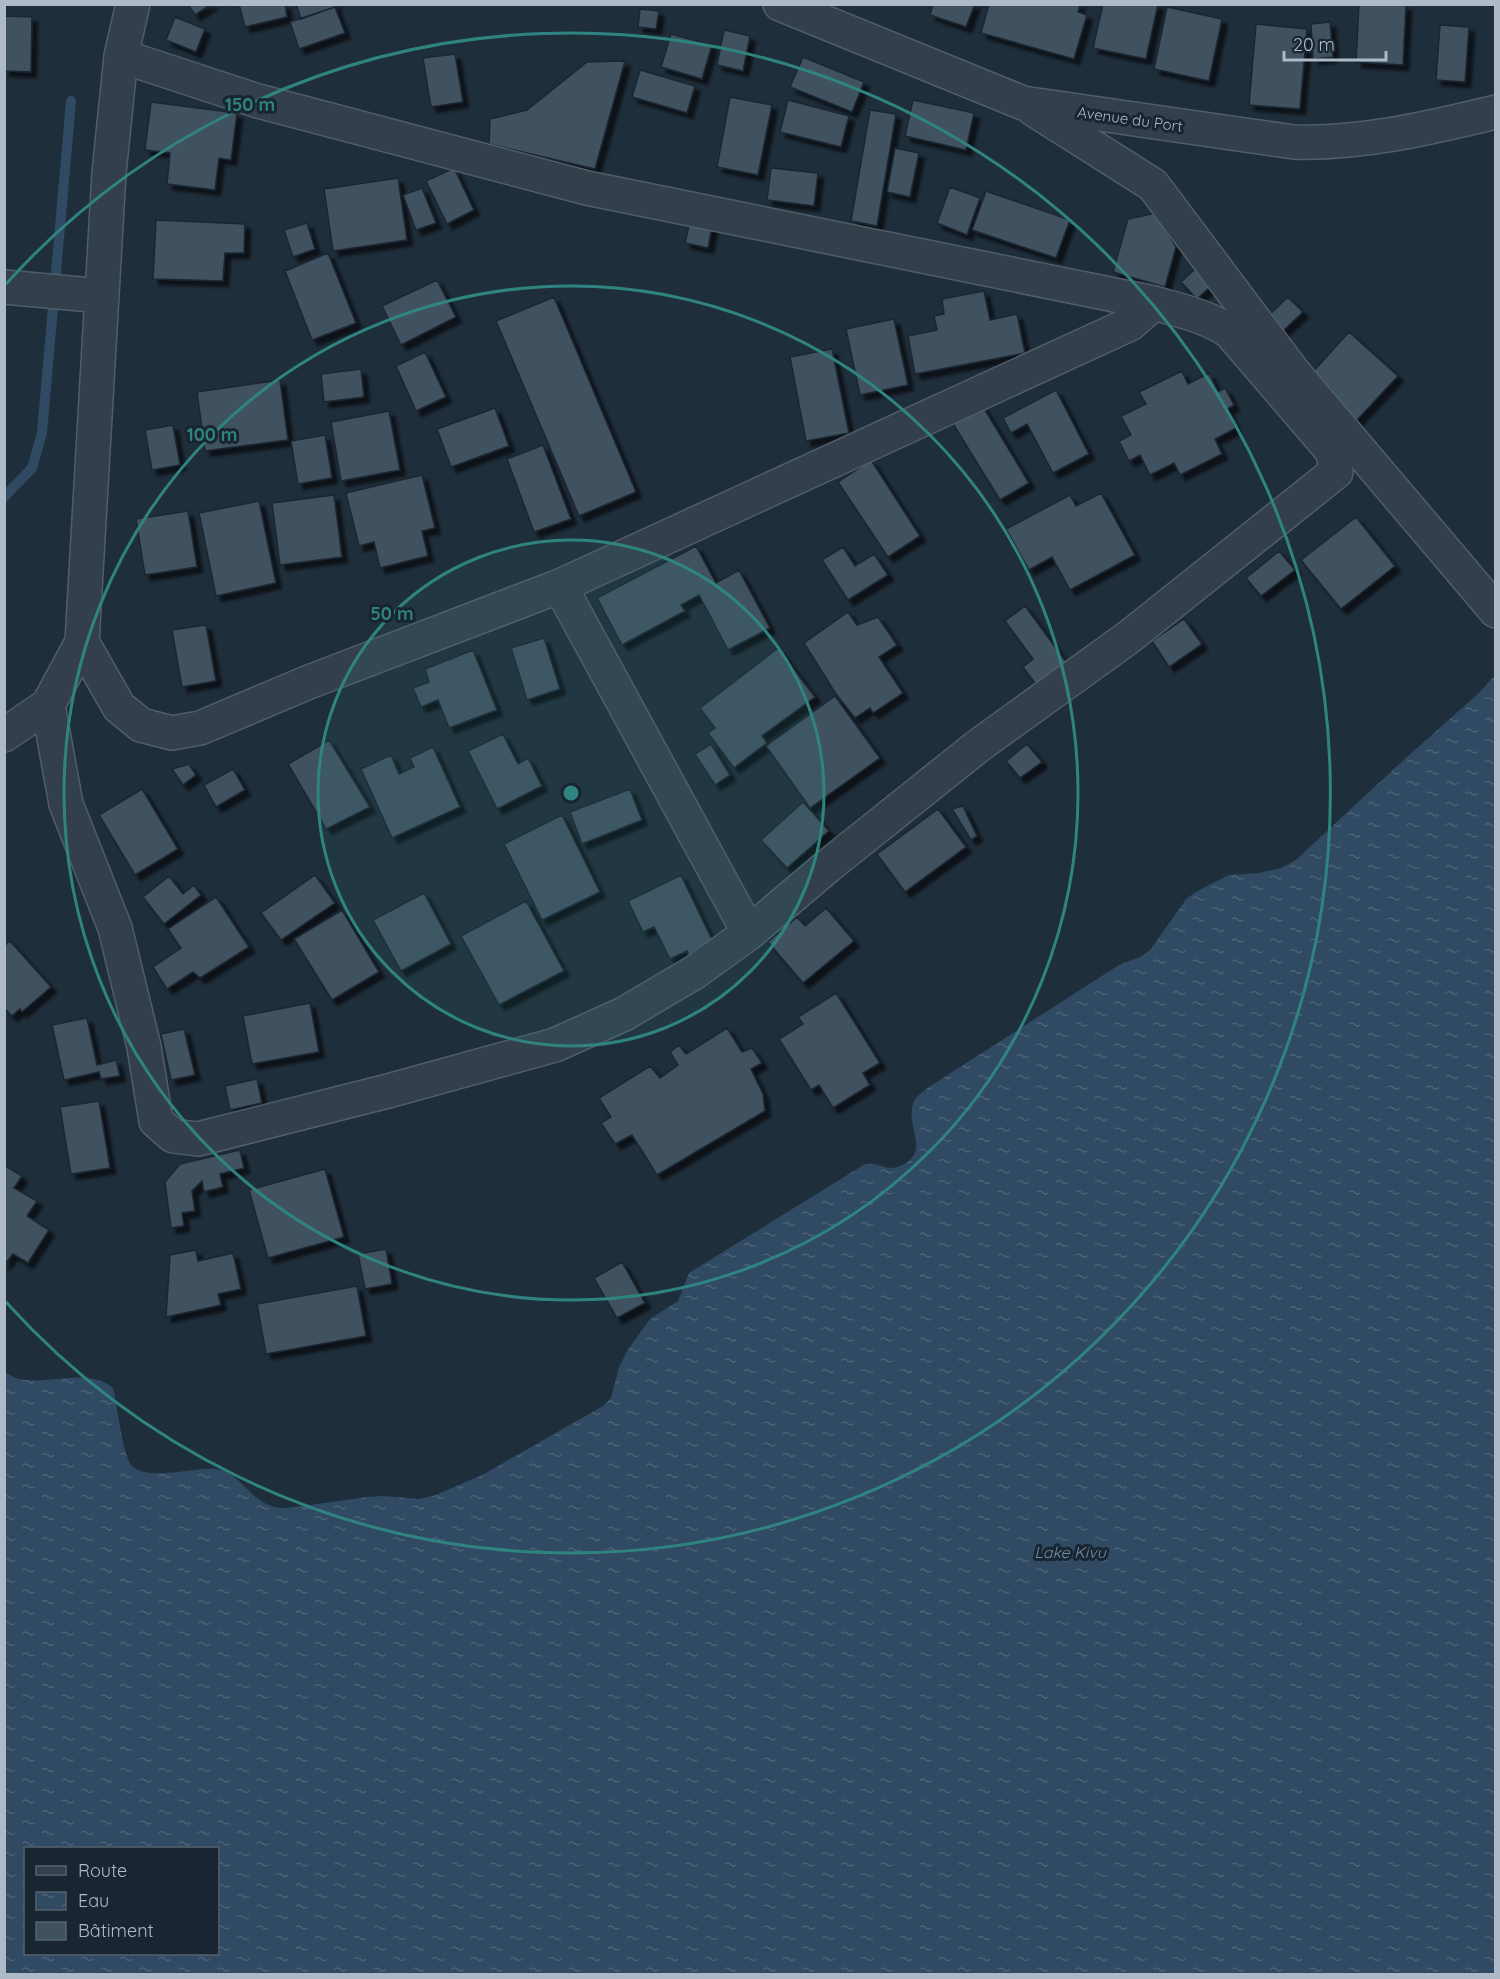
<svg xmlns="http://www.w3.org/2000/svg" width="1500" height="1979" viewBox="0 0 1500 1979" font-family="Quicksand,sans-serif">
	<defs>
		<pattern id="water-ripples" width="26" height="14" patternUnits="userSpaceOnUse" patternTransform="scale(1.5)"><rect width="26" height="14" fill="#2f4a62"/><path d="M2 4q2-2 4 0t4 0M15 11q2-2 4 0t4 0" fill="none" stroke="#4b6277"/></pattern>
		<filter id="shadow"><feDropShadow dx="5.5" dy="5.5" stdDeviation="1.5" flood-color="#0009"/></filter>
	</defs>
	<rect width="100%" height="100%" fill="#1f2e3b"/>
	<path fill="url(#water-ripples)" fill-rule="evenodd" d="M1495,675V1974H5V1372C11,1376 18,1380 26,1380C53,1383 90,1368 113,1388C117,1403 123,1460 133,1467C152,1481 194,1467 216,1469C238,1471 249,1498 269,1505C278,1509 287,1508 296,1507L367,1497L383,1496L419,1499L436,1495L484,1474L603,1406L611,1398L619,1367L627,1351L650,1319L678,1301L689,1273L865,1164C879,1161 884,1171 897,1167C935,1154 903,1126 914,1101C917,1095 927,1089 932,1085L1119,965L1140,957L1150,950L1187,898L1203,888L1229,875L1259,873L1281,868L1296,860L1397,766L1479,693ZM26,1848H218V1954H26Z"/>
	<g fill="none" stroke-linecap="round" stroke-linejoin="round">
		<path stroke="#2f4a62" stroke-width="10" d="M4,497L32,468L42,433L71,101"/>
	</g>
	<path fill="#405160" stroke="#1b2732" stroke-width="1.5" filter="url(#shadow)" d="M188,4H212L195,15Z
		M239,4H285L287,17L245,27Z
		M296,4H335V7L301,19Z
		M933,4H975L966,27L930,15Z
		M989,4H1080L1078,12L1087,15L1074,59L981,33Z
		M1103,4H1158L1146,59L1093,48Z
		M1359,4L1406,5L1403,65L1356,62Z
		M335,7L345,33L299,49L290,22Z
		M1167,7L1222,19L1209,81L1154,69Z
		M640,9L659,11L656,29L638,27Z
		M4,16L32,17L31,72L4,71Z
		M175,17L205,29L196,52L166,40Z
		M1330,22L1333,57L1313,59L1311,24Z
		M1256,24L1307,29L1300,109L1249,105Z
		M1440,25L1469,27L1465,82L1436,80Z
		M724,30L750,36L743,71L717,65Z
		M671,34L712,45L702,79L661,67Z
		M455,54L463,102L431,107L423,58Z
		M803,57L864,82L852,112L790,87Z
		M625,61L595,169L489,144L490,119L527,110L587,62Z
		M640,70L695,86L687,113L632,97Z
		M730,97L772,105L758,175L717,167Z
		M788,100L849,116L841,147L780,132Z
		M913,100L974,113L966,150L905,136Z
		M151,102L237,113L231,160L219,158L215,190L167,184L170,153L145,150Z
		M870,110L896,114L877,226L851,221Z
		M895,148L919,153L910,197L887,192Z
		M454,168L474,210L447,224L426,181Z
		M771,168L818,173L814,206L767,200Z
		M398,178L407,240L333,251L324,189Z
		M950,187L980,198L967,235L937,223Z
		M422,188L436,223L416,230L403,195Z
		M986,191L1070,220L1056,258L972,230Z
		M692,213L714,217L708,248L685,243Z
		M1156,213L1176,247L1165,287L1113,272L1128,219Z
		M156,220L245,224L244,253H225L223,281L153,279Z
		M307,223L315,249L293,257L284,230Z
		M328,253L356,323L312,340L285,271Z
		M1195,269L1211,286L1197,299L1181,282Z
		M437,280L456,317L401,345L382,306Z
		M984,291L990,320L1017,314L1025,353L915,374L908,336L937,330L934,316L944,314L942,299Z
		M554,297L636,492L579,516L496,321Z
		M1288,297L1303,312L1283,331L1268,316Z
		M894,319L908,385L860,395L846,329Z
		M1349,332L1398,376L1357,420L1309,376Z
		M832,349L849,433L806,441L790,357Z
		M425,352L446,397L416,411L396,366Z
		M361,369L364,397L324,402L321,374Z
		M1182,371L1188,384L1209,373L1218,392L1225,388L1234,405L1227,409L1236,428L1215,439L1222,454L1180,475L1174,463L1150,475L1140,455L1129,461L1119,441L1131,435L1121,416L1146,404L1139,392Z
		M280,380L288,440L205,451L197,392Z
		M1056,390L1089,454L1053,473L1027,424L1011,433L1003,418Z
		M982,405L1029,483L1000,500L952,422Z
		M495,408L509,446L451,467L437,429Z
		M389,411L400,470L341,481L331,422Z
		M173,425L180,465L152,470L145,430Z
		M325,435L332,478L298,484L291,441Z
		M543,445L571,519L534,532L507,459Z
		M871,460L920,536L888,557L838,482Z
		M422,475L435,528L422,531L428,556L380,568L374,542L359,546L346,493Z
		M1101,493L1135,555L1070,590L1052,557L1029,570L1006,529L1070,495L1076,506Z
		M334,495L342,557L280,565L272,503Z
		M259,501L276,583L216,596L199,513Z
		M188,511L197,567L145,575L136,519Z
		M1356,517L1395,566L1341,609L1301,560Z
		M696,546L716,583L739,570L770,628L728,650L699,595L681,605L685,611L622,645L597,598Z
		M843,547L855,566L874,554L888,575L848,600L822,560Z
		M1279,551L1295,570L1261,596L1246,578Z
		M1025,606L1067,663L1037,686L1023,667L1033,659L1005,621Z
		M848,612L857,625L878,617L897,645L879,657L903,693L873,713L870,708L855,718L836,694L804,643Z
		M1184,619L1202,644L1169,667L1152,641Z
		M206,625L216,681L182,687L172,630Z
		M544,638L560,689L527,700L511,648Z
		M778,648L815,697L762,736L767,743L734,768L708,733L715,728L700,708Z
		M473,650L497,710L449,728L438,700L421,707L413,688L429,682L425,669Z
		M835,696L880,758L810,808L766,746Z
		M503,734L518,764L528,758L542,786L497,809L468,751Z
		M329,740L370,807L326,829L288,764Z
		M711,744L730,775L715,785L695,754Z
		M1027,744L1042,762L1020,778L1006,761Z
		M433,747L460,807L392,838L361,769L391,755L399,774L414,767L410,758Z
		M189,764L196,775L183,785L172,769Z
		M233,769L245,790L216,807L204,785Z
		M142,789L178,849L135,875L99,815Z
		M630,789L642,820L582,844L570,812Z
		M803,802L829,831L787,868L761,840Z
		M963,806L977,836L971,840L952,809Z
		M938,809L966,847L905,892L877,854Z
		M562,815L600,892L542,920L504,844Z
		M315,875L335,903L281,940L261,913Z
		M681,875L715,946L690,958L687,951L670,959L654,927L643,932L628,901Z
		M169,876L183,894L194,885L201,895L164,924L143,897Z
		M424,893L451,944L401,971L373,920Z
		M216,897L249,947L200,978L193,972L167,989L153,967L181,948L168,929Z
		M526,901L564,971L499,1005L461,936Z
		M826,908L854,941L803,983L768,942L797,917L805,926Z
		M342,910L379,972L332,1000L294,939Z
		M10,941L51,987L22,1012L20,1009L12,1016L4,1008V946Z
		M836,993L880,1063L863,1073L870,1085L833,1108L819,1085L811,1090L779,1039L803,1024L798,1017Z
		M310,1003L319,1052L252,1064L243,1016Z
		M87,1018L97,1065L116,1060L120,1076L101,1079L99,1072L64,1080L52,1025Z
		M727,1028L742,1052L752,1048L762,1063L751,1069L763,1094L765,1111L657,1175L632,1135L615,1144L601,1123L611,1117L599,1098L650,1066L660,1078L678,1065L670,1052L679,1045L686,1054Z
		M184,1029L195,1075L171,1080L161,1034Z
		M257,1079L262,1103L230,1110L225,1086Z
		M99,1101L110,1168L71,1174L60,1107Z
		M240,1150L244,1168L220,1174L223,1187L204,1192L202,1181L192,1191L195,1211L182,1213L184,1226L171,1228L165,1182L180,1164Z
		M4,1165L22,1176L14,1188L37,1201L27,1216L49,1230L28,1263L13,1254L4,1265Z
		M325,1169L344,1237L268,1258L249,1190Z
		M386,1249L392,1284L365,1289L358,1254Z
		M196,1250L198,1261L233,1253L241,1289L218,1294L221,1305L166,1317L170,1255Z
		M622,1262L645,1303L617,1318L594,1278Z
		M357,1286L366,1336L266,1354L257,1304Z"/>
	<g fill="none" stroke-linecap="round" stroke-linejoin="round">
		<g stroke="#515d69" stroke-width="36">
			<path id="minor" d="M780,4L1023,103L1294,142C1362,144 1430,128 1496,112
				M1033,109L1153,185L1294,373L1496,611
				M4,287L102,296
				M560,586L749,933
				M82,642L119,707L141,725L172,733L200,728L309,682L560,586L1130,324L1154,303
				M48,705L66,804L115,928L144,1047L156,1121L173,1136L198,1139L388,1091L555,1045L624,1014L695,972L749,933L828,866L978,746L1129,637L1336,472L1333,452L1230,332C1207,316 1181,311 1154,303L587,188L258,101L121,56
				M4,735L48,705L82,642L109,173L121,56L133,4"/>
		</g>
		<use href="#minor" stroke="#33404c" stroke-width="33"/>
	</g>
	<circle cx="571" cy="793" r="253" fill="#2f8480" fill-opacity=".12"/>
	<g fill="none" stroke="#2f8480" stroke-width="3">
		<circle cx="571" cy="793" r="253"/>
		<circle cx="571" cy="793" r="507"/>
		<path d="M6 284A760 760 0 1 1 6 1302"/>
	</g>
	<g text-anchor="middle" dominant-baseline="central" stroke-width="6" stroke-linejoin="round" paint-order="stroke">
		<g font-size="15" fill="#aebac8" stroke="#192530">
			<text transform="translate(1130 119) rotate(8)">Avenue du Port</text>
		</g>
		<g font-size="16" font-style="italic" fill="#6b8fae" stroke="#192530">
			<text x="1070" y="1552">Lake Kivu</text>
		</g>
	</g>
	<circle cx="571" cy="793" r="9" fill="#2f8480" stroke="#192530" stroke-width="3"/>
	<g font-size="18" text-anchor="middle" font-weight="bold" fill="#2f8480" stroke="#192530" stroke-width="6" stroke-linejoin="round" paint-order="stroke">
		<text x="250" y="111">150 m</text>
		<text x="212" y="441">100 m</text>
		<text x="392" y="620">50 m</text>
	</g>
	<rect width="1500" height="1979" fill="none" stroke="#aebac8" stroke-width="12"/>
	<rect x="24" y="1847" width="195" height="108" fill="#192530" stroke="#55616d" stroke-width="1.5"/>
	<rect x="36" y="1866" width="30" height="9" fill="#33404c" stroke="#55616d" stroke-width="1.5"/>
	<text x="78" y="1877" font-size="18" fill="#aebac8">Route</text>
	<rect x="36" y="1892" width="30" height="18" fill="url(#water-ripples)" stroke="#55616d" stroke-width="1.5"/>
	<text x="78" y="1907" font-size="18" fill="#aebac8">Eau</text>
	<rect x="36" y="1922" width="30" height="18" fill="#405160" stroke="#55616d" stroke-width="1.5"/>
	<text x="78" y="1937" font-size="18" fill="#aebac8">Bâtiment</text>
	<path d="M1284 51v9h102v-9" fill="none" stroke="#aebac8" stroke-width="3"/>
	<text x="1293" y="51" font-size="18" fill="#aebac8" stroke="#192530" stroke-width="4.5" paint-order="stroke">20 m</text>
</svg>
